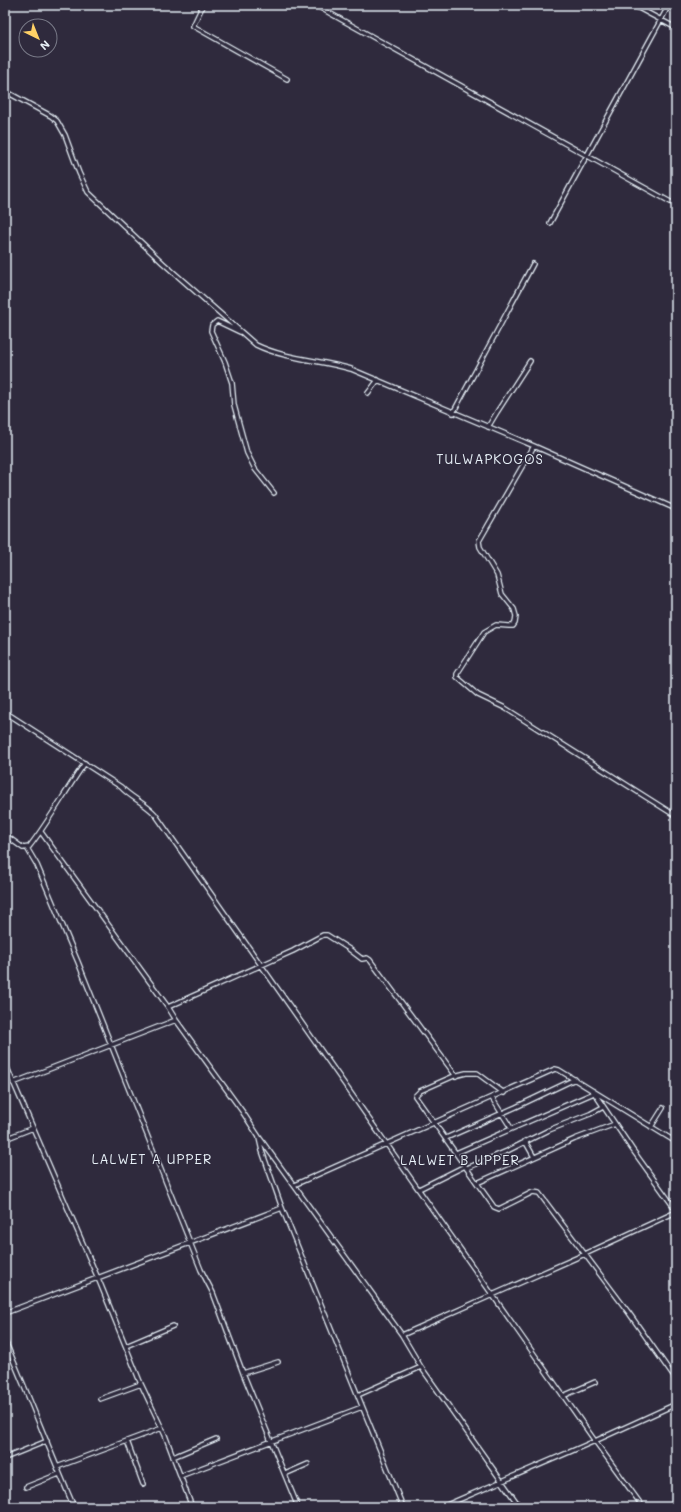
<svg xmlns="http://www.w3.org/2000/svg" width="681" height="1512" viewBox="0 0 681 1512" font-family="Mali,sans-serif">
	<rect width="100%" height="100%" fill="#2f2a3d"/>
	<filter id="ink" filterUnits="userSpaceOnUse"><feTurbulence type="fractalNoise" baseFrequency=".025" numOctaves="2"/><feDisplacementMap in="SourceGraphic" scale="8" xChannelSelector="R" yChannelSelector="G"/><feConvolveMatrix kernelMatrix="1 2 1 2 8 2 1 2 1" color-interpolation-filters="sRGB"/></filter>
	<g filter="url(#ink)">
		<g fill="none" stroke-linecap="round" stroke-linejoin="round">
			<g stroke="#e8f1f8" stroke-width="6">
				<path id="street" d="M203,5L193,26L287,79
					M315,5L676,205
					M633,5L676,28
					M5,91L51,116L57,121L65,135L79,173L88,192L163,263L256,345C285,359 320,360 351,369L534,446L676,509
					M550,223L669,5
					M240,332L217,321L212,325L211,331L225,362L232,383L234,405L247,453L255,469L274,493
					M368,393L378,380
					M453,413L533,264
					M488,427L497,412L530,361
					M534,446L479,541L480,547L497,575L502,594L514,609L516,616L515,623L513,626H509L496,625L484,632L457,674V677L478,695L505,708L676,816
					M5,712L121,787C131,798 145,803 155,814L595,1441L643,1507
					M41,832L168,1007L176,1020L242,1111L259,1137L402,1335L421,1367L520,1507
					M5,835L23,848L29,847C50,820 66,790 85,763
					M27,848L37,865L78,962L201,1270L213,1293L243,1373L298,1507
					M168,1007L293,951L323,935H327L349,949L362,959L367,958L370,960L456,1076
					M5,1063L100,1283L141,1384L165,1435L192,1507
					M13,1083L176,1020
					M593,1091L632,1149L676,1210
					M504,1093L477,1073H466L454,1076L420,1091L415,1096L494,1207L499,1209L533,1192L539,1193L629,1313L676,1380
					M492,1098L511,1128
					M651,1127L663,1108
					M259,1138L262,1151L282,1208L403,1507
					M446,1138L516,1107L575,1079
					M5,1139L33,1128
					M525,1141L534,1157
					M456,1153L594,1093
					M467,1168L507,1151L549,1130L590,1114L603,1107
					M477,1183L575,1139L615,1124
					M294,1185L555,1069L559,1070L676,1142
					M419,1189L465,1166
					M5,1313L282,1208
					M402,1335L585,1254L676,1212
					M5,1341C29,1396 50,1452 74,1507
					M126,1346L173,1326
					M243,1373L278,1362
					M358,1395L421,1367
					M563,1396L595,1382
					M100,1399L141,1384
					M127,1441L143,1484
					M173,1457L216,1439
					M5,1458L47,1441
					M57,1467L162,1428
					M285,1474L308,1464
					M180,1476L362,1407
					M26,1487L59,1474
					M442,1507L595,1441L676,1404"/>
			</g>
			<use href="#street" stroke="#2f2a3d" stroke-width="3.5"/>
		</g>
	</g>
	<g text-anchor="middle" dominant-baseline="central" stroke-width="3" stroke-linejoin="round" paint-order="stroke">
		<g font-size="13" letter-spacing="1" fill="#e8f1f8" stroke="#2f2a3d">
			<text x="490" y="458">TULWAPKOGOS</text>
			<text x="152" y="1158">LALWET A UPPER</text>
			<text x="460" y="1159">LALWET B UPPER</text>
		</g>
	</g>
	<rect width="681" height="1512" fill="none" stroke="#2f2a3d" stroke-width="20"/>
	<rect x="10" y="10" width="661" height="1492" fill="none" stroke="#e8f1f8" stroke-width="1.5" filter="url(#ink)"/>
	<g transform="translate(38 38) rotate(137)"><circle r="19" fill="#2f2a3d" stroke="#797a88"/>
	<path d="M0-3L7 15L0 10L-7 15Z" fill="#ffd166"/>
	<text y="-6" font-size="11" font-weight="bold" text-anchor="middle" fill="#e8f1f8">N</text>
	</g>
</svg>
